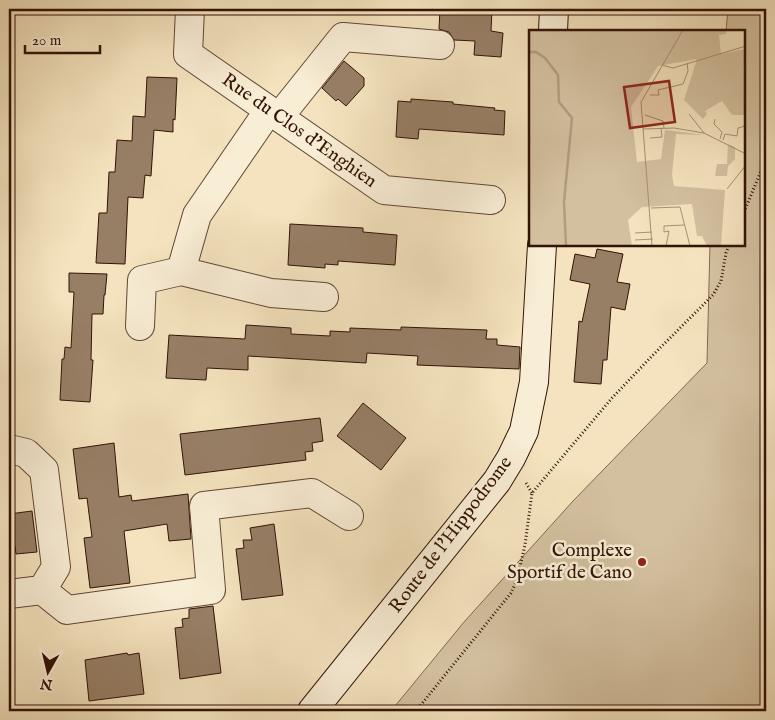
<svg xmlns="http://www.w3.org/2000/svg" width="775" height="720" viewBox="0 0 775 720" font-family="'IM FELL English',serif">
	<rect width="100%" height="100%" fill="#f4e3be"/>
	<filter id="stains"><feTurbulence type="fractalNoise" baseFrequency=".004" numOctaves="4"/><feColorMatrix values="0 0 0 0 .2 0 0 0 0 .09 0 0 0 0 .02 0 0 0 .5 -.17"/></filter>
	<radialGradient id="worn" r=".72"><stop offset=".6" stop-color="#630" stop-opacity="0"/><stop offset="1" stop-color="#630" stop-opacity=".3"/></radialGradient>
	<path fill="#d3c09f" stroke="#826a52" d="M728,9H766V711H391L464,622L573,501L707,363L710,245H744V31H726Z"/>
	<path fill="#977f66" stroke="#321306" d="M440,9H492L491,31L503,33L501,57L474,55L475,41L454,40L449,32L439,29Z
		M344,61L364,78V86L346,106L338,99L336,101L322,88Z
		M147,77L177,78L175,120L173,119V132L154,130L151,176L145,175L143,198L128,197L125,264L96,263L99,213H107L109,172H115L117,140L132,141L133,116L145,117Z
		M411,99L453,102V104L495,108L494,110L505,111L504,135L419,129L418,139L396,137L398,101L411,102Z
		M290,224L363,228V232L397,235L395,265L338,261V265L325,264V268L288,265Z
		M597,249L623,254L617,282L630,284L625,310L611,307L607,360H603L601,384L574,382L579,321L582,322L590,284L570,280L575,254L595,258Z
		M69,273L107,274L105,295H104L103,314H92L91,360H93L90,402L60,400L62,359H64L65,347L71,348L74,292H69Z
		M246,325L291,328V334L330,336V331L350,332V328L401,330V327L487,330L486,339H497V345L520,347L519,369L417,365L418,356L367,353L366,363L248,356V370L207,368L206,380L166,378L169,335L245,339Z
		M363,403L406,438L381,470L337,436Z
		M320,418L323,441L312,443L313,451L305,452L306,460L185,475L180,434Z
		M114,443L119,497L131,495L132,501L188,494L191,539L169,541L167,524L124,531L130,583L90,588L84,538L92,537L87,498L79,499L73,449Z
		M32,511L37,552L16,554L15,546L9,547V514Z
		M274,524L283,595L242,600L236,549L244,548L243,540H252L250,528Z
		M213,606L221,673L180,679L175,628L183,627L182,619L189,618V609Z
		M127,653L128,655L139,653L144,694L89,701L85,660Z"/>
	<g fill="none" stroke-linecap="round" stroke-linejoin="round">
		<g stroke="#624734" stroke-width="30">
			<path id="minor" d="M190,9L188,54L384,190L491,200
				M279,117L343,37L440,45
				M181,271L271,293L324,297
				M140,326L142,280L181,271L197,215L269,110
				M9,449L26,453L44,470L56,567L42,590
				M9,594L42,590L67,610L211,590L204,506L312,493L349,516"/>
		</g>
		<g stroke="#321306" stroke-width="30">
			<path id="secondary" d="M553,31L554,9
				M312,711L497,481L511,458L524,431L534,382L542,245"/>
		</g>
		<path stroke="#321306" stroke-width="3" stroke-dasharray="1 2.5" stroke-linecap="butt" d="M744,212L766,159
			M526,483L532,493
			M416,711L511,593L517,580L525,545L532,493L612,398L652,356L713,295L721,281L726,253L729,245"/>
		<use href="#minor" stroke="#f8edd5" stroke-width="28"/>
		<use href="#secondary" stroke="#f8edd5" stroke-width="28"/>
	</g>
	<circle fill="#8f2418" stroke="#f8edd5" stroke-width="2" cx="642" cy="562" r="5"/>
	<g text-anchor="middle" dominant-baseline="central" stroke-width="5" stroke-linejoin="round" paint-order="stroke">
		<g font-size="19" fill="#321306" stroke="#f8edd5">
			<text transform="translate(299 131) rotate(35)">Rue du Clos d'Enghien</text>
			<text transform="translate(451 535) rotate(-53)">Route de l'Hippodrome</text>
		</g>
		<g font-size="19" fill="#321306" stroke="#f8edd5" text-anchor="end">
			<text x="632" y="551">Complexe<tspan x="632" dy="22">Sportif de Cano</tspan></text>
		</g>
	</g>
	<g transform="translate(529 30)">
		<rect width="216" height="216" fill="#f4e3be"/>
		<path d="M0,0H197V4L190,5L192,24L216,19V85H203L193,71L176,81L178,84L174,89L155,70L168,29L129,36L102,77L108,132L132,129L136,100L176,105L147,104L143,145L145,156L196,160L192,216H178L173,206H168L163,174L113,177L99,190L103,216H0ZM199,114L206,117V129L199,136L198,146H186L188,134H198Z" fill="#d3c09f"/>
		<path fill="none" stroke="#b29c7f" stroke-width="2.5" d="M0,22H7L16,28L29,45L30,72L43,88L35,172L37,216"/>
		<path fill="none" stroke="#a69074" stroke-width="1" d="M133,35L144,38L217,16M121,65H130L129,60L154,54L159,41L158,33M160,84L175,103M116,85L134,91L135,98M186,89L185,94L193,102L191,109M114,99L145,98L175,103L217,124M121,108L133,107L132,98M194,110L196,104L208,106L209,98L216,96M198,159L217,135M122,178L151,177L161,216M106,203L123,202M106,210L124,209M123,216L112,72L154,0M137,216L140,201L135,202V196L155,195"/>
		<path fill="#8f2418" fill-opacity="0.15" stroke="#8f2418" stroke-width="2.5" d="M140,51L146,92L101,98L95,57Z"/>
		<rect width="216" height="216" fill="none" stroke="#321306" stroke-width="2.5"/>
	</g>
	<rect width="775" height="720" fill="none" stroke="#f4e3be" stroke-width="30"/>
	<rect x="10" y="10" width="755" height="700" fill="none" stroke="#321306" stroke-width="2.5"/>
	<rect x="15" y="15" width="745" height="690" fill="none" stroke="#321306"/>
	<g transform="translate(48 672) rotate(188)" stroke="#f8edd5" stroke-width="4" paint-order="stroke">
	<path d="M0-4L9 19L0 12L-9 19Z" fill="#321306"/>
	<text y="-8" font-size="14" font-weight="bold" text-anchor="middle" fill="#321306">N</text>
	</g>
	<path d="M25 45v8h75v-8" fill="none" stroke="#321306" stroke-width="2.5"/>
	<text x="32" y="45" font-size="15" fill="#321306" stroke="#f8edd5" stroke-width="4" paint-order="stroke">20 m</text>
	<rect width="100%" height="100%" filter="url(#stains)"/>
	<rect width="100%" height="100%" fill="url(#worn)"/>
</svg>
